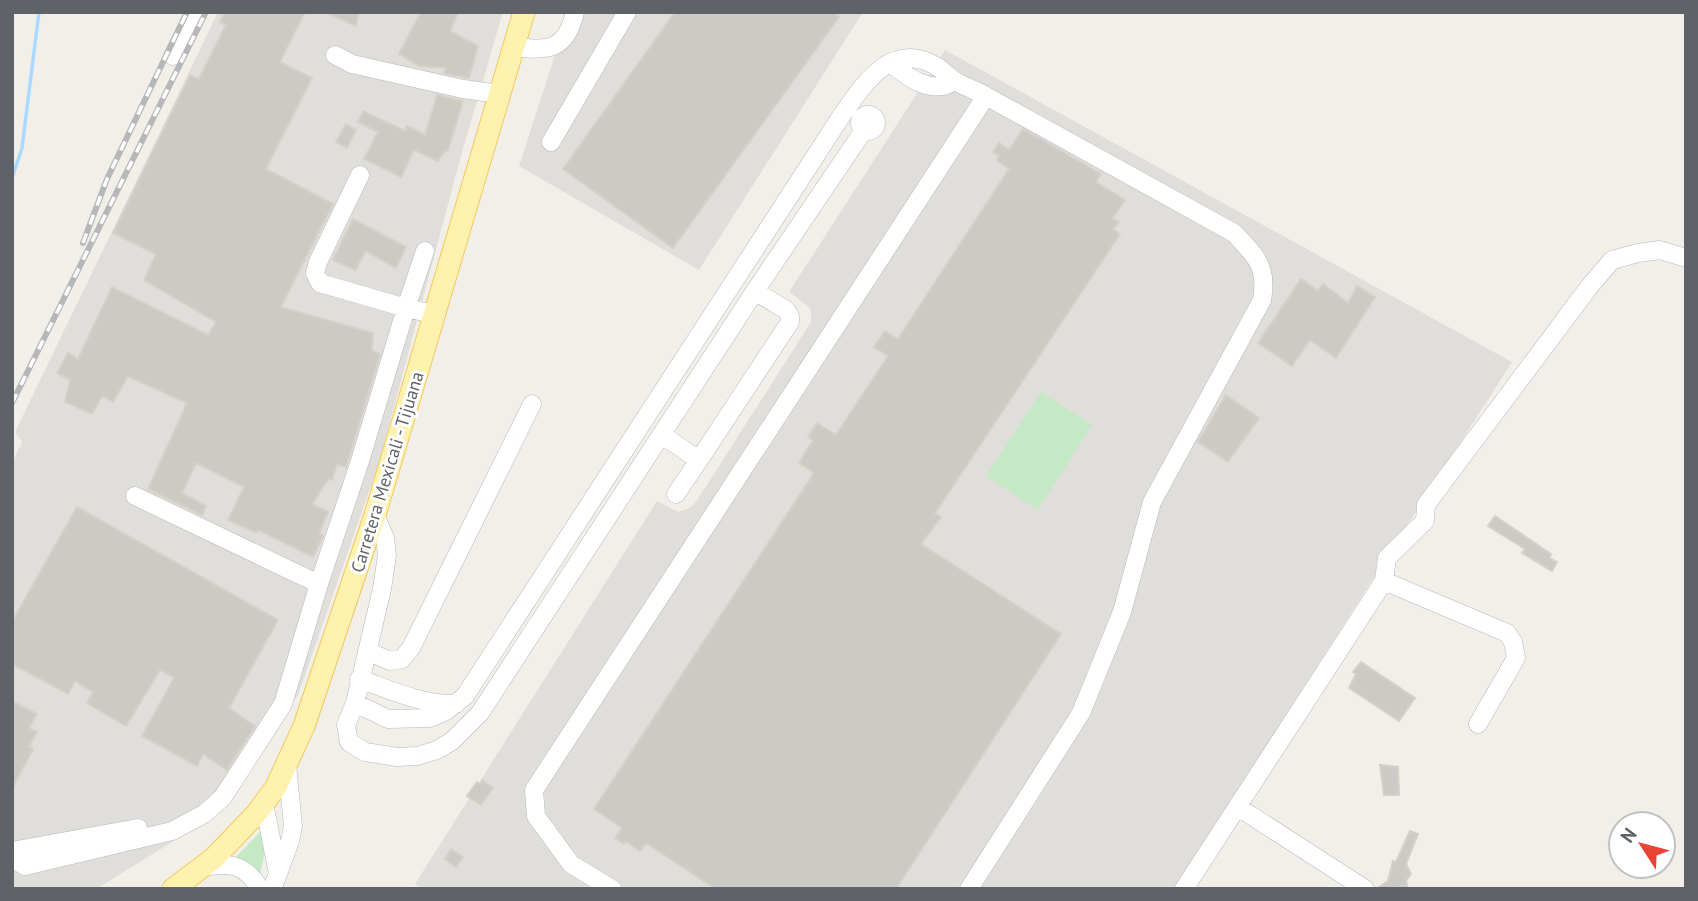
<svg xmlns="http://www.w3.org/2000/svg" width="1698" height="901" viewBox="0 0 1698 901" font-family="'PT Sans',sans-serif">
	<rect width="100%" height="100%" fill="#f1efe8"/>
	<path fill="#e0deda" d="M218,12H503L462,152L379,463L298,695L216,815L96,889H12V463L22,442L15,432Z
		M569,12H863L699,270L519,166Z
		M945,50L1512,362L1174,889H423L415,884L657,501L678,512L690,508L696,502L811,322V311L808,306L789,292Z"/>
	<path fill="#c5e8c5" d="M1041,392L1092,425L1038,510L986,476Z
		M260,832L265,851L259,879L234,859Z"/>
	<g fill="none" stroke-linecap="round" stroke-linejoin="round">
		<path stroke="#aadaff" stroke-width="3.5" d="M12,178L22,148L39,12"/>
	</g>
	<path fill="#cccac5" stroke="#d6d1c6" stroke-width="2" d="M225,12H305L280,62L312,78L266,169L333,204L281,307L373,333L372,351L380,354L346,467L337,464L332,480L329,478L312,504L328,512L319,534L323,536L313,557L258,530L257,533L228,520L244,487L196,463L182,493L206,506L202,515L148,489L187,403L128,376L113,402L102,396L92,414L65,402L70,380L57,373L68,353L78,359L112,287L208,335L216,322L144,280L156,254L113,233L190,75L199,79L226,25L220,22Z
		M325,12H359L356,26Z
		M421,12H458L450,31L478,46L469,78L444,73L446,68L419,66L399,54Z
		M675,12H833L839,17L673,248L563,169Z
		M437,95L463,101L448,150L444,152L438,161L414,150L401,177L364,159L378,132L358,122L363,111L405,131L407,126L425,135Z
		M346,124L356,130L347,148L336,142Z
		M1023,129L1101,174L1096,182L1125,200L1112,219L1119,222L1113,229L1120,234L935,513L941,517L921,544L1061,634L896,889H716L646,843L640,851L626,841L624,844L615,838L622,828L594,809L814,473L799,463L813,440L808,437L817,423L836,435L888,356L874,347L885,331L898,339L1009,169L997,160L999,156L993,152L999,143L1009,150Z
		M353,219L406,247L396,268L366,251L355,270L333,260Z
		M1301,279L1318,291L1323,284L1348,303L1357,286L1375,297L1336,358L1310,340L1292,366L1258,343Z
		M1226,395L1259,418L1228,462L1198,442Z
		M77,507L278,620L229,708L255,726L227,770L203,754L197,766L142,736L174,678L160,670L126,726L87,703L93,692L75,681L68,694L12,664V622Z
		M1495,516L1551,554L1549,558L1557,562L1552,571L1522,553L1525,549L1488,526Z
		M1361,662L1415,698L1399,721L1349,688L1356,674L1353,672Z
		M12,701L37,714L29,728L37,732L29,747L33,749L12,789Z
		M1380,765L1398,767L1399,795H1384Z
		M482,780L493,788L481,805L467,796L477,782L480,784Z
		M1410,831L1418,834L1406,864L1411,874L1406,881L1407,886L1376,889L1388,881L1393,861L1396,862Z
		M451,849L463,857L456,867L445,859Z"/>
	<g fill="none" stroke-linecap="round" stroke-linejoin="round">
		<g stroke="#b5b8bc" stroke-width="19">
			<path id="minor" d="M513,47C548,51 566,51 575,12
				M335,55L352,64L463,89L499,94
				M173,56L195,12
				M890,63C907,77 933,96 954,81
				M860 123a8 8 0 1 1 16 0a8 8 0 1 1-16 0Z
				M551,142L627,12
				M360,175L318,262L315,273L320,283L406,308L425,251
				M662,435L699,460L790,322V316L786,310L755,291
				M676,494L699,460
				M135,496L319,584
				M375,515L385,538L387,555L382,589L355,703L346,725L349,742L365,752L397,757L417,756L437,750L452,741L480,713L755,291L864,130
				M1384,581L1507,633L1513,642L1516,658L1478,724
				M367,651L390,661L402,659L411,648L532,404
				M359,679C391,690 422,705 456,704
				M355,703L388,719L430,718L446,711L465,696L842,115C864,84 891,40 936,66C943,70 949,78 957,82C966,87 977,91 986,96L1234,233C1256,256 1268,267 1262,300L1152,502L1122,612L1081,713L969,889
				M264,803L278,874L272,889
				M1238,807L1365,889
				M12,854L17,850L138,828
				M12,858L25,866L172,831L204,814L223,797L283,704L319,584L360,461L406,308L433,314
				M203,867C230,862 245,864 260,889
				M278,874L290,841L293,826L287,765
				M612,889L571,864L536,816L534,790L986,96
				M1184,889L1384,581L1387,558L1425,521L1426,505L1589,287L1612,260L1638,253L1660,250L1686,258"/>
		</g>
		<g stroke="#f2c960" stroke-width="23">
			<path id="major" d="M173,889L214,858L256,814L276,787L304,726L375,515L524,12"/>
		</g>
		<use href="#minor" stroke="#fff" stroke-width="18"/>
		<use href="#major" stroke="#fff2af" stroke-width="21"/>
		<g stroke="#b6b7b8" stroke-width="6">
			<path id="rail" d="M83,243L107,179L187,12
				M12,403L206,12"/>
		</g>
		<use href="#rail" stroke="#fff" stroke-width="3.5" stroke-dasharray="10" stroke-linecap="butt"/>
	</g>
	<g text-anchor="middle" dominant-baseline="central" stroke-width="6" stroke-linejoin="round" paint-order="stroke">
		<g font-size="18" fill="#5f6368" stroke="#fff">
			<text transform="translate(387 472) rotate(-73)">Carretera Mexicali - Tijuana</text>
		</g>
	</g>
	<rect width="1698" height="901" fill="none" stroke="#5f6368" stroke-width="28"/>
	<g transform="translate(1642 845) rotate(306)"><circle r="33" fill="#ffffff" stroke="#bfc1c3" stroke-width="2"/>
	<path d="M0-5L12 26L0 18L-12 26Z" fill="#ea4335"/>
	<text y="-10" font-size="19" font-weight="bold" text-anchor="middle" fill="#5f6368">N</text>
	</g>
</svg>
